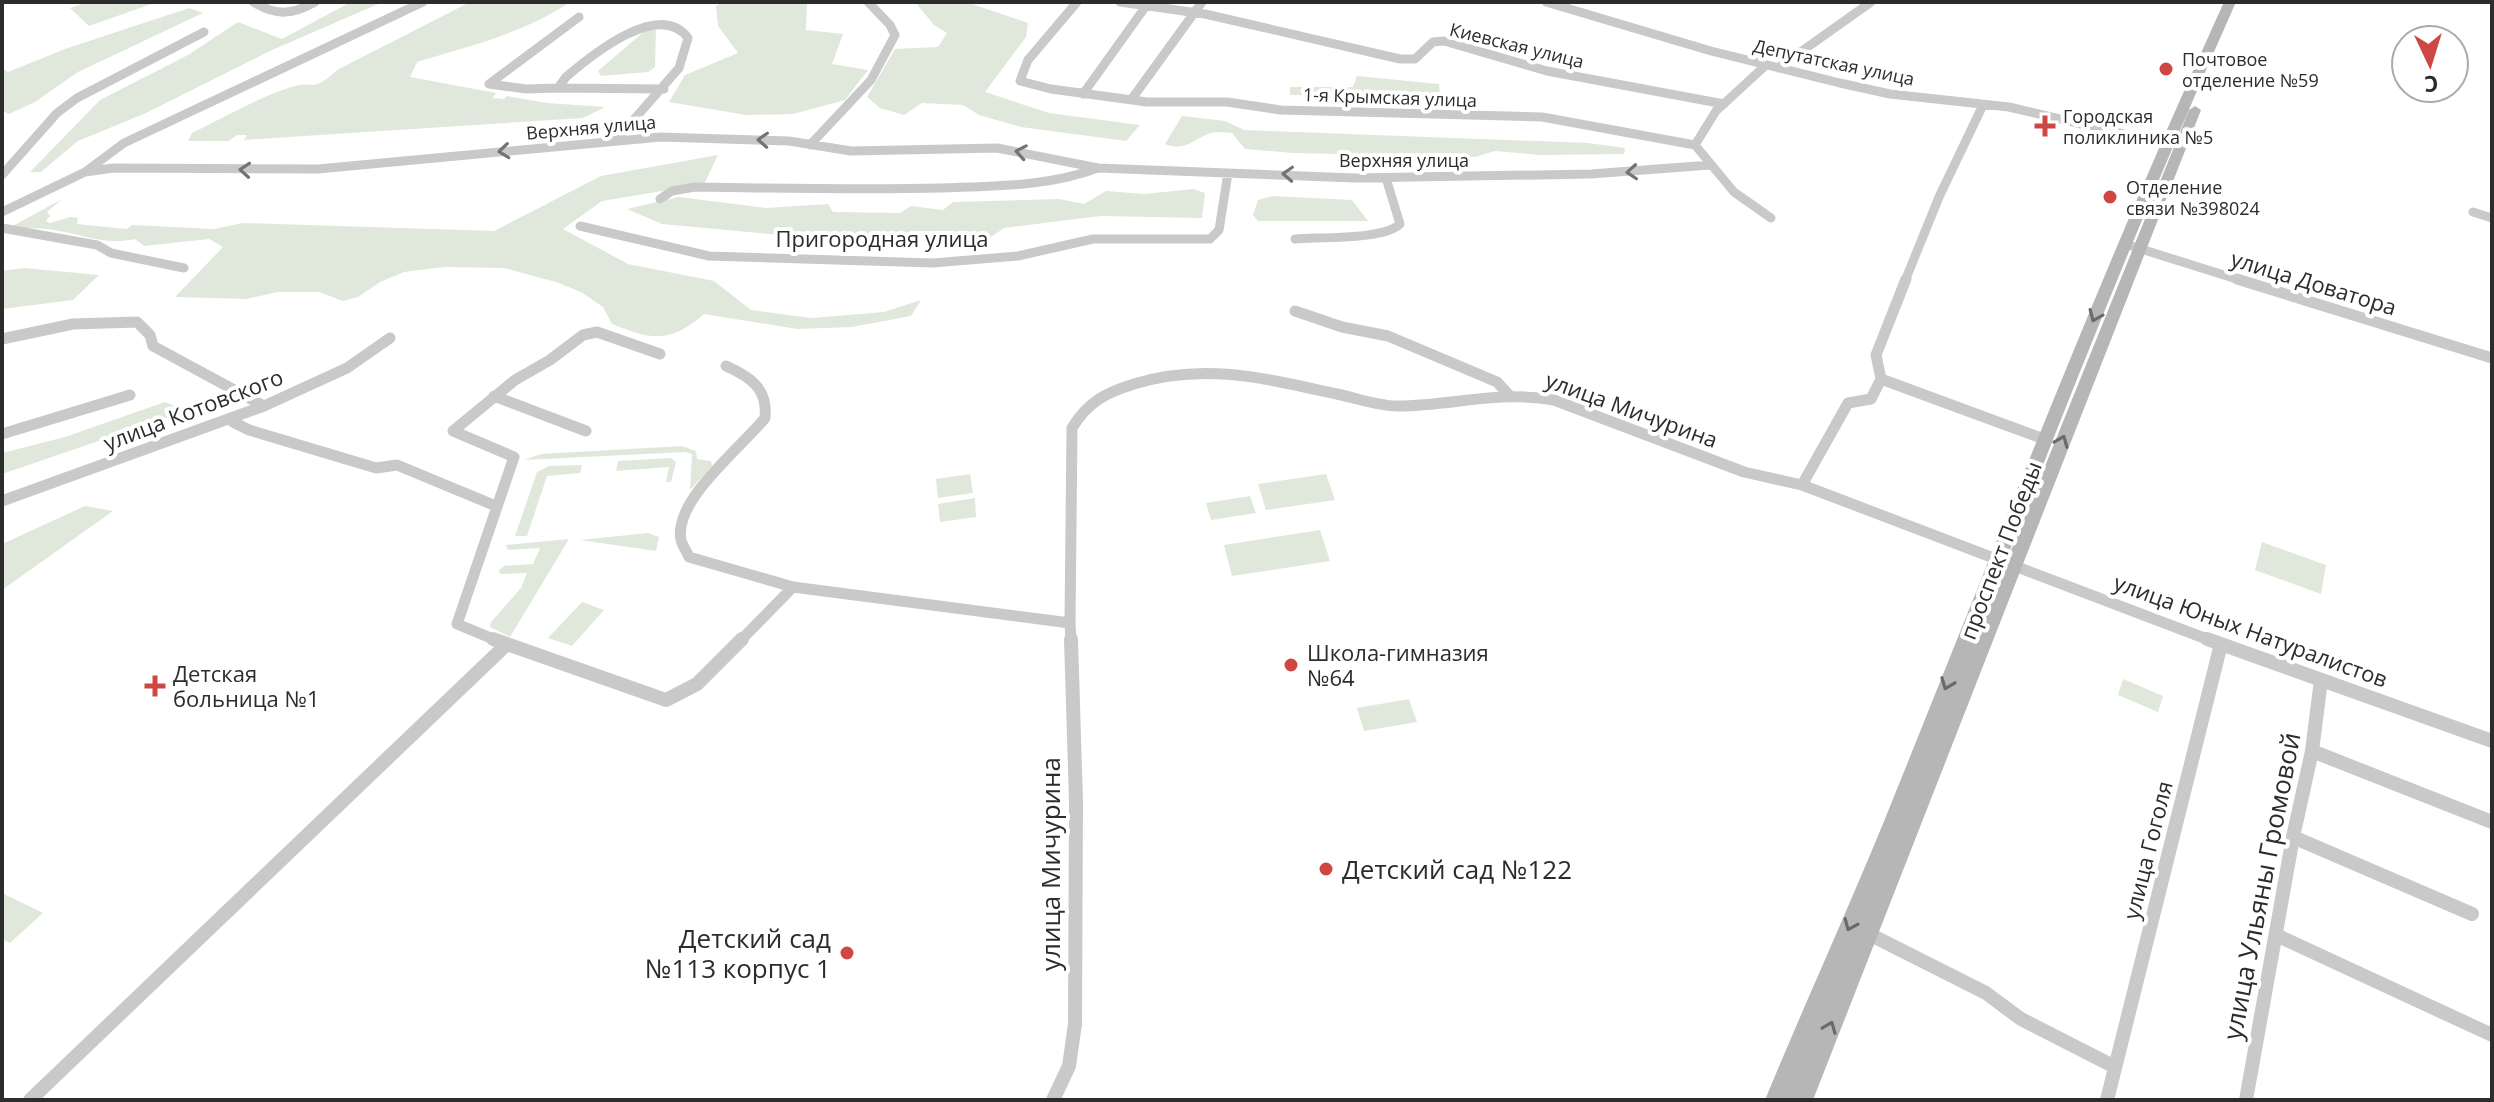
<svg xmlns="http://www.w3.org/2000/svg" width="2494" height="1102" viewBox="0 0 2494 1102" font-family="'Open Sans',sans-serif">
	<rect width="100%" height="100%" fill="#fff"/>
	<path fill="#e0e8db" d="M88,2H157L89,26L70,8Z
		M351,2H383L272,50L146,113L78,141L41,172H30L100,100L188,55L238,22L282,39Z
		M470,2H570C524,33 470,46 417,62L410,77L496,93L492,98L504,99L507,96L547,103L605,107L583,118L244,140L247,135H237L229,141H188L192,133C224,118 257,98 291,87C316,79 310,95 337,70Z
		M723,2H807L806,30L843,34L832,64L868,70L845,100L793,114L746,115L669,102L685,75L738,53L718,26L716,6Z
		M915,2H966L1028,23L1026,37L985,92L1049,113L1140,125L1126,141L1021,127L979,115L963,105L922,103L904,115L880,108L867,97L895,49L938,47L947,33L934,25Z
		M189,8L203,13L78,72L35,102L9,114L2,111V68L8,72L65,49Z
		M646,30H656L655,67L648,72L601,76L598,71Z
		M1357,76L1439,84L1440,95H1290V87H1353Z
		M1182,116L1225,121L1244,130L1588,143L1625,148L1624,154L1540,155L1495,151L1475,157L1293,153L1245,149L1232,133C1225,133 1217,131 1211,133C1193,139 1186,152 1165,144Z
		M718,155L704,184L602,201L563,229L628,264L714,281L751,310L811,318L884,312L921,300L911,316L852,327L797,329L704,314C669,344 653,340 612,324L603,307L581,292L556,282L504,268L445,267L404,272L380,282L358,297L343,301L319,292H278L246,299L175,297L223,247L209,239L144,246L135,239C102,246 80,233 48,229C36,228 24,229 11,227L62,199L47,212L50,216L46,221L50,223L70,217L78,218L77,224L127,229L132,225L214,229L243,223L494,231L601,176Z
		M1193,189L1205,193L1202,218L1101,216L1004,228L991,237L959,240L957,232L922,231L899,238L770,234L662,224L627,209L679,197L767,208L828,204L833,212L900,213L911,206L943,210L953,202L1059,199L1084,204L1106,191L1144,194Z
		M1272,196L1352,200L1368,221H1258L1253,215L1258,200Z
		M24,268L99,275L73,300L2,309V271Z
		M165,402L187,411L2,474V453L65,437Z
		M682,446L696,451L697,459L711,461L712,466L690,490L692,454L685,452L524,460L541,454Z
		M671,458L676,462L671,482H666L669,467L616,471L618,461Z
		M582,465L580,473L547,476L527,536H515L537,472L549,466Z
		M970,474L973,493L938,498L936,479Z
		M1326,474L1335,500L1266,510L1258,484Z
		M1250,496L1256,513L1211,520L1206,503Z
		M975,498L976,517L940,522L938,504Z
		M85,506L113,511L2,590V544Z
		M1320,530L1330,561L1232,576L1224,545Z
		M648,533L659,537L656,551L580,540Z
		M569,539L510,637L490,627L491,622L521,588L527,573L500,574L499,570L504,566L533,564L540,548L508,550L506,545Z
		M2262,542L2326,565L2321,594L2255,570Z
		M582,602L604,610L572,646L548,638Z
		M2123,679L2163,696L2158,712L2118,695Z
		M1409,699L1417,722L1364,731L1357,708Z
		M2,893L43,913L10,943L2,939Z"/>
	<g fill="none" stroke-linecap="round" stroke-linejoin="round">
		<path stroke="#c9c9c9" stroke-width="9" d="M253,2C276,16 292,15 315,2
			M1077,2L1028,60L1020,81L1051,89L1147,102H1227L1281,110L1542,117L1695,145
			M1120,2L1205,14L1400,59H1415L1433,42L1444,41L1547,71L1724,104
			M1546,2L1711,51L1840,83L1890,94L2009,107L2166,144
			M579,17L489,84L526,89L558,88L566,77C594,53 660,0 688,38L679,68L617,139
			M1766,65L1716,111L1695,145L1734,192L1771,218
			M1778,68L1871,2
			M558,88L664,89
			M1083,94L1146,6
			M1131,100L1202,2
			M810,145L871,80L895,35L890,25L868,2
			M85,172L113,168L318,169L661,137L789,141L851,151L997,148L1098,168L1355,178L1591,174L1710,165
			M2,175L57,113L77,98L204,32
			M660,199L672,191L695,187C777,188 859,190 941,188C994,186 1047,187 1098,168
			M2,212L85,172L124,143L423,2
			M2473,212L2492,218
			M580,226L709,256L933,263L1018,256L1093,239H1210L1219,230L1228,173
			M2,228L97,245L111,253L184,268
			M1295,239C1319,237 1384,240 1400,224L1386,178
			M2125,244L2243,281
			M1905,281L1939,197L1983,105"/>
		<path stroke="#c9c9c9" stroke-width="11" d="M1906,279L1876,355L1881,379L2044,439
			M2237,279L2492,358
			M1295,311L1342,327L1388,336L1497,382L1509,395
			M2,339L73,324L137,322L150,335L153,346L264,406
			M726,366C751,377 768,389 765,418C742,447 673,500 681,540C682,545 687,552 689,557L793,587L1070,623L1072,428C1088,402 1105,393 1134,384C1206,362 1267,379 1337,394C1356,398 1378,406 1397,406C1454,406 1493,390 1554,400L1744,472L1802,485L2212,641
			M494,396L586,431
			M233,417V422L249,430L376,468L397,465L496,506
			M2,434L130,395
			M1802,485L1848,403L1871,399L1881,379
			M2,501L264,406L347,368L390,338
			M1070,623L1071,641
			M498,641L457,624L514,457L453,431L515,380L550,360L583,335L597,332L660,354
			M740,641L793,587"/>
		<path stroke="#c9c9c9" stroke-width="14" d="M493,639L507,644
			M2207,639L2492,741
			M2312,751L2492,822
			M2293,837L2472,914
			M1867,933L1986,993L2021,1019L2115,1067
			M2276,935L2492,1035
			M30,1100L507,644L666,700L697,684L742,639
			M1053,1100L1069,1066L1075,1024L1076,802L1071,639
			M2107,1100L2221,644
			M2246,1100L2293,837L2312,751L2321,680"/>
		<path fill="#b6b6b6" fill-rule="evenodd" d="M2224,2H2236C2147,202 2065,405 1987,610L2189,110L2195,106L2201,110L1813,1100H1765C1807,998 1854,897 1895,794C2002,529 2105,262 2224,2Z"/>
	</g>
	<defs><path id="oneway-chevron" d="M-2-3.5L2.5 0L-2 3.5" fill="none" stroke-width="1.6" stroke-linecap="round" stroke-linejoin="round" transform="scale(2)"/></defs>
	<g stroke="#737373">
		<use href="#oneway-chevron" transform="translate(763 140) rotate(-177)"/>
		<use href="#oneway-chevron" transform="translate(504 151) rotate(174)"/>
		<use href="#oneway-chevron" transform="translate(1021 152) rotate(-170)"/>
		<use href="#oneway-chevron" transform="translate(245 170) rotate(-176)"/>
		<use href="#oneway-chevron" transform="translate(1632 172) rotate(176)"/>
		<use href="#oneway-chevron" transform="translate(1288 174) rotate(-177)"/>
	</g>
	<g stroke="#6a6a6a">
		<use href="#oneway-chevron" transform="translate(2095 316) rotate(113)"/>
		<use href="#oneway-chevron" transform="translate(2062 441) rotate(-68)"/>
		<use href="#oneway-chevron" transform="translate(1947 684) rotate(111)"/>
		<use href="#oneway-chevron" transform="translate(1850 925) rotate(113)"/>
		<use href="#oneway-chevron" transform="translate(1830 1027) rotate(-68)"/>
	</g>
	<g fill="#ce4742" stroke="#fff" stroke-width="3">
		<circle cx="2166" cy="69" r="8"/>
		<path d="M2041 114h8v8h8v8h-8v8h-8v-8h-8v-8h8z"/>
		<circle cx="2110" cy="197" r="8"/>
		<circle cx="1291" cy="665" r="8"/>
		<path d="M151 674h8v8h8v8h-8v8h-8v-8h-8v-8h8z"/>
		<circle cx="1326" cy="869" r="8"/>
		<circle cx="847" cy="953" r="8"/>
	</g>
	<g text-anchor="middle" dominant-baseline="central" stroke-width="8" stroke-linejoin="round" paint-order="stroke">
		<g font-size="18" fill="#2c2c2c" stroke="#fff">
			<text transform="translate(1517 45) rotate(14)">Киевская улица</text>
			<text transform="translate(1834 62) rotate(12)">Депутатская улица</text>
			<text transform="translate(1390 97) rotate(2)">1-я Крымская улица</text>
			<text transform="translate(591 127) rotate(-5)">Верхняя улица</text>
			<text x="1404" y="160">Верхняя улица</text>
		</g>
		<g font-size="18" fill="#2c2c2c" stroke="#fff" text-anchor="start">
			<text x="2182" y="59">Почтовое<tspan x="2182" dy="21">отделение №59</tspan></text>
			<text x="2063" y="116">Городская<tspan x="2063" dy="21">поликлиника №5</tspan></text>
			<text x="2126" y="187">Отделение<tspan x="2126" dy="21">связи №398024</tspan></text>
		</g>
		<g font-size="22" fill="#2c2c2c" stroke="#fff">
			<text x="882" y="238">Пригородная улица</text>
			<text transform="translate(2314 282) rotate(17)">улица Доватора</text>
			<text transform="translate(193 409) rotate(-21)">улица Котовского</text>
			<text transform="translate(1632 409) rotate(20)">улица Мичурина</text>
			<text transform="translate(2000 550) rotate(-69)">проспект Победы</text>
			<text transform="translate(2251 630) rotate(20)">улица Юных Натуралистов</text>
			<text transform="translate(2147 850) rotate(-76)">улица Гоголя</text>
		</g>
		<g font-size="22" fill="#2c2c2c" stroke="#fff" text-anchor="start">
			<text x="1307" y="652">Школа-гимназия<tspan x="1307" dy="25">№64</tspan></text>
			<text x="173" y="673">Детская<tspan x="173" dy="25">больница №1</tspan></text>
		</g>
		<g font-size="26" fill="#2c2c2c" stroke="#fff">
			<text transform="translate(1050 864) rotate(-90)">улица Мичурина</text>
			<text transform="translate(2261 886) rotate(-79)">улица Ульяны Громовой</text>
		</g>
		<g font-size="26" fill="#2c2c2c" stroke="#fff" text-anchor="start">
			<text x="1342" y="869">Детский сад №122</text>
			<text x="831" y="938" text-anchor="end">Детский сад<tspan x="831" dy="30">№113 корпус 1</tspan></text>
		</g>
	</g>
	<rect width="2494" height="1102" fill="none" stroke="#2c2c2c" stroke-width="8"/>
	<g transform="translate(2430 64) rotate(176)"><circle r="38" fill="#ffffff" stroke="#ababab" stroke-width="2"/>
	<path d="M0-6L14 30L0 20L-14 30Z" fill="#ce4742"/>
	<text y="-12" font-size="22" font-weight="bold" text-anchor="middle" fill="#2c2c2c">С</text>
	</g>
</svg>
